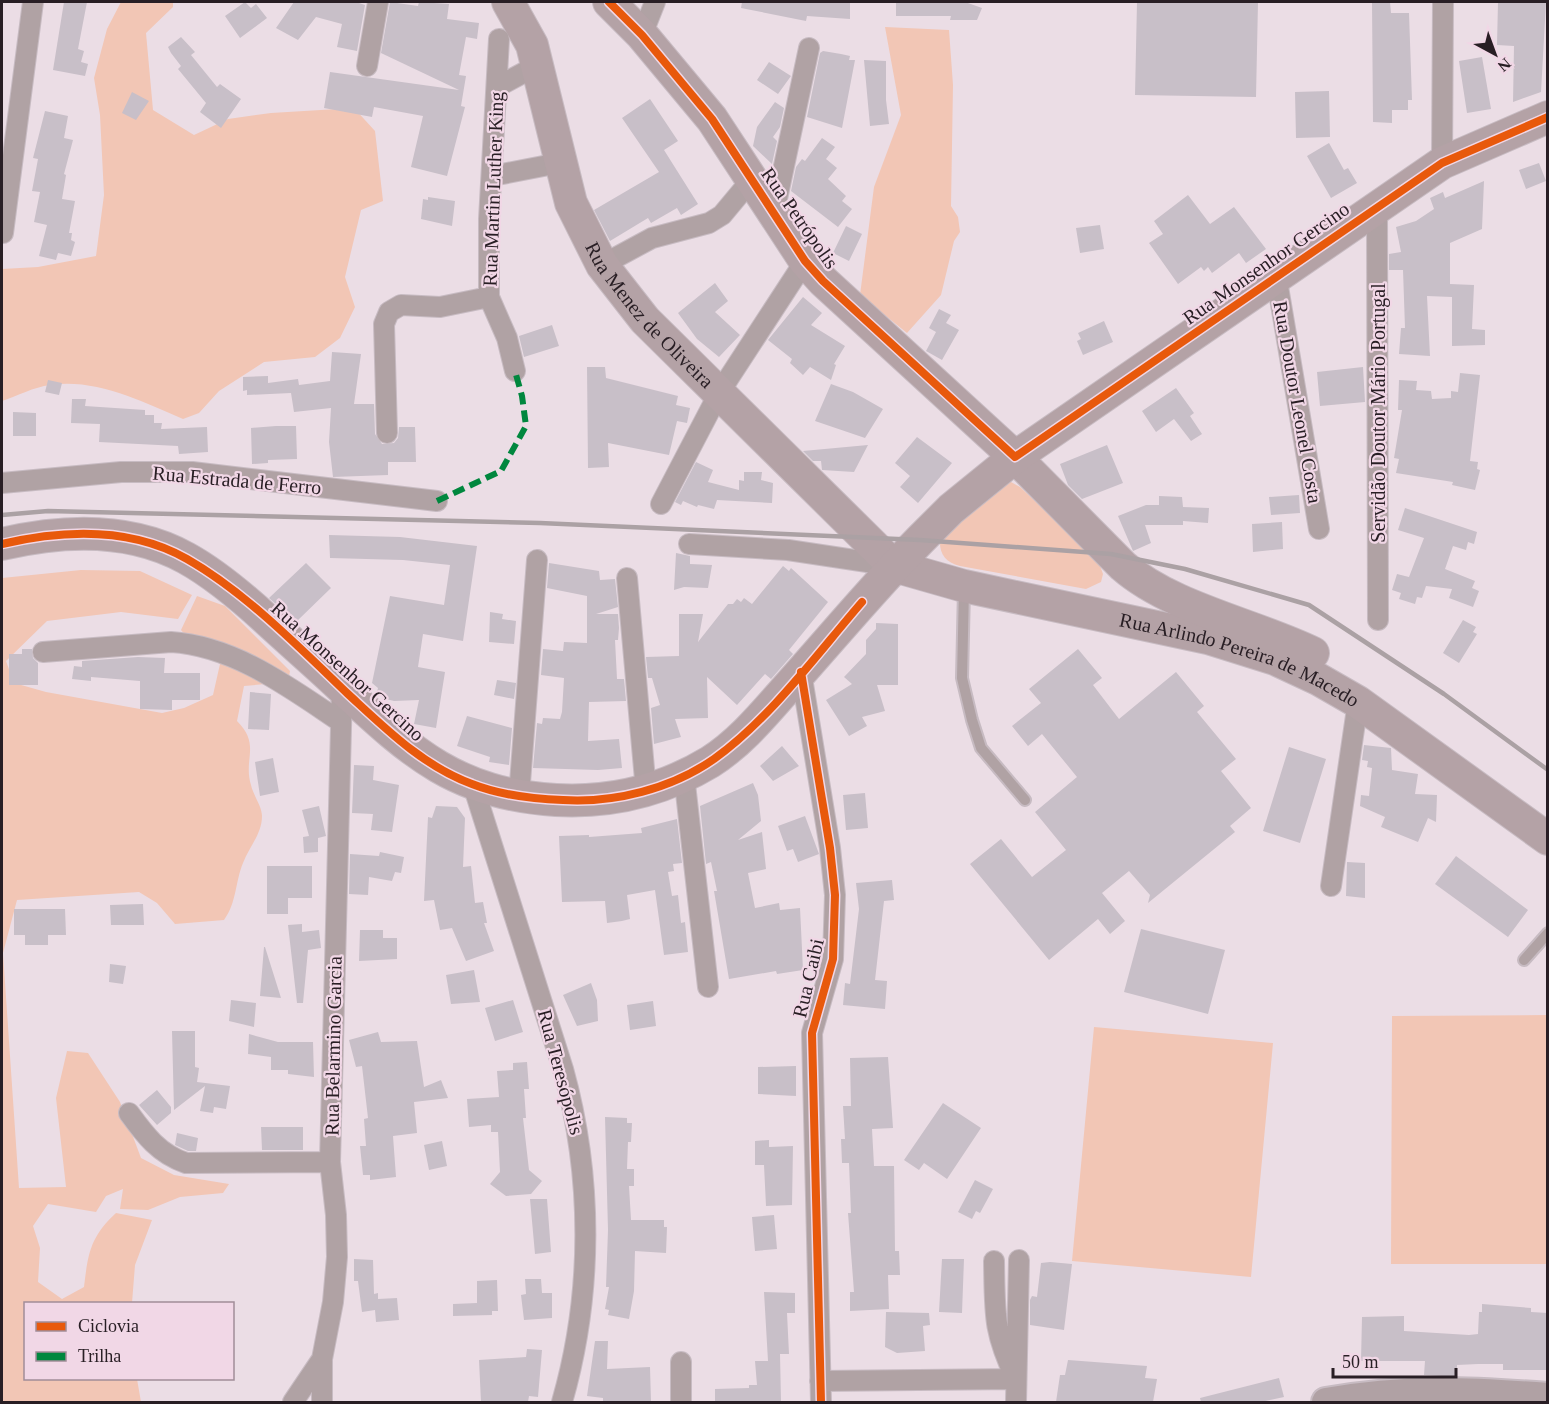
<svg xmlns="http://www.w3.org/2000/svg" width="1549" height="1404" viewBox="0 0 1549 1404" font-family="Georgia,serif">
	<rect width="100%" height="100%" fill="#ebdde5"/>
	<path fill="#f2c6b5" d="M121,2H173V7L146,33L153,110L194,135L228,119L271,113L354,108L375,131L383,201L361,210L345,277L355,307L340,338L315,357L264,362L219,391L199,413L183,419C142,401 95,378 50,385C34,387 17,396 2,401V269L38,267L96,256L104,195L100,115L94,78L107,29Z
		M885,27L949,30L953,85L951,206L958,217L960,232L954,241L941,295L907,333L860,295L874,187L901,115Z
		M1001,482H1011L1020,487L1098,560L1103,574L1101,582L1086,589L960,566C945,562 939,554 940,538Z
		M81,570L140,571L192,595L178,619L121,612L47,621L6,661L14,683L46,692L162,713L184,708L213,695L220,664L193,644L181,630L197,596L225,606L290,671L288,682L244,686L237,721C261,745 243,758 251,785C253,795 262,806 262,816C262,834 249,847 243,863C235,882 237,902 224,920L175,924L157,903L139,892L17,900L3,953L19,1188L66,1187L56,1098L67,1051L88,1053L120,1102L141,1158L174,1175L229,1184L223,1193L180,1197L148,1210L120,1209L123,1189L106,1196L96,1212L48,1204L33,1226L40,1248L38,1282L62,1299L84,1287C88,1254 90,1237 116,1213L152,1220L135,1265L132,1303L26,1304V1378L137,1379L141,1402H2V578Z
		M1547,1015V1264H1391L1392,1016Z
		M1094,1027L1273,1043L1251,1277L1072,1261Z"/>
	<path fill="#c8bfc8" d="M64,2H87L78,49L84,51L81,62L88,64L85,76L53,70Z
		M245,2L251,8L256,4L267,18L240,38L225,16Z
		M294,2H356L365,5L357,51L337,47L342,24L316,17L298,40L276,28Z
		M390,2L418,6L419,2L449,4L447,19L479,23L477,39L466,37L459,75L466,76L461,106L465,107L447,176L411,167L423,116L374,107L372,117L324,108L330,72L459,90L381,53Z
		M742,2H850V19L807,16L806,21L741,8Z
		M896,2H965L982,8L977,20H950L951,16H896Z
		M1137,2H1258L1256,97L1135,95Z
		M1372,2H1390L1391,13H1409L1412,100H1408V110H1392V123L1373,122Z
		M1498,2H1546L1541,92L1513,102L1514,46L1497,45Z
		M181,37L195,52L191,55L217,87L220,84L241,99L221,128L200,112L206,103L178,69L181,66L171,53L168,47Z
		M823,51L841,54L850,56L849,60H855L842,128L807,117L820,53Z
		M1482,57L1491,109L1467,113L1459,61Z
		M864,60L886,61V100L889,124L870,126Z
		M769,62L791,76L778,94L757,80Z
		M1329,91L1330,137L1296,138L1295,92Z
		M132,92L149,101L136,120L122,113Z
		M650,99L678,141L664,150L698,204L681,215L677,208L651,223L648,218L610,241L594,210L659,172L622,118Z
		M775,102L784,108L780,127L773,137L777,141L772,164L753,146L757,127Z
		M45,111L68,116L64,138L73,140L64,174L66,175L62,199L75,201L69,233H72L71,240L75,242L71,256L58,253L56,260L39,256L47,225L34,222L40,192L32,191L38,159L33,158Z
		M822,138L835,147L826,159L837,168L828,179L846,196L842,201L852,209L838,227L791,191L796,167L802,159L805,161Z
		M1329,143L1344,170L1348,168L1357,183L1331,198L1307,156Z
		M1539,163L1546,181L1526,189L1519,170Z
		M1484,181L1482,229L1450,243V284L1474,285L1472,329L1485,330V345L1452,346V297L1427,296L1430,356L1399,354L1401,328H1405L1403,270H1389V254L1401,252L1396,227L1416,221L1434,209L1430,198L1443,192L1445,198Z
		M1188,195L1210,224L1234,207L1266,249L1246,263L1239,253L1212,273L1208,267L1204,271L1201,267L1178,284L1149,243L1163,234L1154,221Z
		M428,197L455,201L452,226L421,219L423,199L428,200Z
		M1100,225L1104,249L1080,253L1076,228Z
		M846,226L862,234L849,261L833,253Z
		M715,283L728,301L715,312L740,335L719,357L697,339L678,313Z
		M803,297L822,313L811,325L845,346L834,364L836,365L831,380L810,367L803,375L790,363L792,359L768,340Z
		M939,309L951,315L946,323L959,330L942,360L926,351L936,332L929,328Z
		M1104,321L1113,342L1083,355L1077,341L1081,339L1078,333Z
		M552,325L559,346L524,357L519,336Z
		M332,352L361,354L354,404H374L375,434L382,444L394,443L398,438L399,427H415L416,462H388V475L333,477L329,442L331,408L294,412L291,393L247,395V390L243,391V377L268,376V383L298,379L299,385L330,381Z
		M587,367H605L606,378L678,396L676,405L690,408L687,423L677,421L669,455L608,443L609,467L588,468Z
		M1363,367L1365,402L1320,406L1317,372Z
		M1460,373L1480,375L1470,461L1478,462L1477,469L1480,470L1475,490L1452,485L1453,482L1396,473L1399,459L1394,458L1402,410H1398L1399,380L1417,381L1416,390L1431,391L1432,399L1451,398V391L1458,392Z
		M48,380L62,383L59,395L45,392Z
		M831,384L853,392L883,409L865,438L815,421Z
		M1176,388L1194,413L1190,416L1202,434L1191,441L1174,419L1156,432L1142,411Z
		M72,399H86L85,406L145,410V415H154V423H162L161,429L207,427L208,452L179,454L178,446L99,442L100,424L71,423Z
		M13,412L36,413V436H13Z
		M276,426H296L297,459L268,460V463L252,464L251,428Z
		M917,437L952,463L918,503L900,487L910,476L895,463Z
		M868,445L854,472L822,470L821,461H813L803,451Z
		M1107,445L1123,483L1082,499L1068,485L1060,464Z
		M696,462L713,470L708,482L739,490V480L744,481V472H762L761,480L773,483L772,503L717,500L714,509L698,505L697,507L683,501L681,505L675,502Z
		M1299,495L1300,513L1271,515L1269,497Z
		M1159,496L1182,497L1183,507L1209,508L1208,523L1183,521V525H1145L1151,543L1133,551L1118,516L1146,505H1159Z
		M1405,508L1477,532L1474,544L1468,542L1466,550L1453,546L1445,569L1475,581L1472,588L1479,591L1473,607L1449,598L1452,589L1426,586L1422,598L1417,597L1415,604L1399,599L1401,593L1392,590L1397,574L1409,577L1424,538L1398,530Z
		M1282,522L1283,549L1253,552L1252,524Z
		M329,535L400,537L477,546L463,641L423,634L418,667L445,672L436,728L414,724L419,700L394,701L386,699L377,692L378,688L372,683L390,596L444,605L450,565L403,560L330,558Z
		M676,553L690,556V564L712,565L708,588L684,587L674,590Z
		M306,563L331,588L296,622L269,598Z
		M549,563L599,571L600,580L615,579L618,607L596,614H618L619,628L618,640H615L617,679H624L626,701L589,702L588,741L619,739L622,768L598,770L533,768L537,723L542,724L543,718L560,719L562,712L564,678L541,675L543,649L563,651L564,642L587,643V596L547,588Z
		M783,566L789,571L791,568L828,602L789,650L793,654L771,679L765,674L737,705L707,677L708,718L675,719L681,737L654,744L651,708L660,705L652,678H648L646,657L679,656V614H703L698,642L728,604H733L737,599L741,602L744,598L752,604Z
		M490,612L503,614L502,619L516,621L514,644L489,642Z
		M1463,620L1476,627L1473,632L1477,634L1459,663L1443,653Z
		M876,623L898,624V685H877L885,711L862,717L867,726L849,736L826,700L852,684L844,677L866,654V640L876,629Z
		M22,649H32L33,658L38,663V685H9V654H22Z
		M1078,649L1102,678L1093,685L1119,719L1176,672L1204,706L1197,712L1236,759L1221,771L1251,808L1230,826L1235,832L1148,903L1150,895L1129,871L1102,893L1125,921L1110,934L1098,919L1049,960L970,864L1001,839L1032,877L1066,850L1035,812L1077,777L1042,734L1028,746L1012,726L1041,703L1029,689Z
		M138,657L165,658L164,673H200V700H172V710L140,709V681L91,677V681L72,679L74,666L82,667V661Z
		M497,680L516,683L514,699L494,695Z
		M250,692L271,694L269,730L248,729Z
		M467,716L512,728L509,765L489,762L490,757L457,746Z
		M1364,745L1391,748L1392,770L1418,774L1415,794L1437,795L1436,822L1428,818L1418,842L1381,827L1385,817L1360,806L1361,795L1369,796L1372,768L1367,767L1368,761L1362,760Z
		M782,746L799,766L773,781L760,766Z
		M1289,747L1326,759L1300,843L1263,831Z
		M273,758L279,792L260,796L255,762Z
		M354,765L374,766L373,780L399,785L392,832L371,830L373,814L352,813Z
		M753,783L758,795L761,821L738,840L762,832L766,869L748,873L755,908L779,903L780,910L800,908L803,970L777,974L776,971L729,979L714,891H717L711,862L706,864L700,806Z
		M865,793L868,828L846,830L843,795Z
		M319,806L326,836L318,838V852L304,853L303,837L309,836L302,810Z
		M436,806L457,807L465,818L463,867L471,866L475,903L483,902L487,923H484L494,951L466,961L452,928L440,930L434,900L424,901L428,817L432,818Z
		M805,816L819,854L798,862L793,849L787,851L778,826Z
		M677,819L682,863L673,864L674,871L668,872L672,896L678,895L681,923L685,922L688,952L664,955L655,890L627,895L630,919L622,921L607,923L605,901L562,902L559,836L589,835V837L642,833L641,828Z
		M380,852L404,857L401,873L395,872L392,881L369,877L368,895L349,894L350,854L379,856Z
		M1456,856L1528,910L1508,937L1435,884Z
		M1347,862L1365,863V898L1346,896Z
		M267,866H312V898H288V914H267Z
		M892,880L894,900L884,901L875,980L887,981L885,1009L843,1005L845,983L850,984L859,909L856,883Z
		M143,904L144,925H111L110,905Z
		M14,909H65L66,935H48V945H25V935H14Z
		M302,924V932L319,930L321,948L308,950L303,1003H297L288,925Z
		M1141,929L1225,950L1208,1014L1124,992Z
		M360,930H383V938H397V959L359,961Z
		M264,947H265L281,998L260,996Z
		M110,964L126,966L123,984L109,982Z
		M474,970L480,1002L451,1004L446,975Z
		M591,983L597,1000L598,1021L577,1026L563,995Z
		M231,1000L256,1003L254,1027L229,1021Z
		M513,1000L523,1032L495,1041L485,1008Z
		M653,1001L656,1026L630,1030L627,1005Z
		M172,1031H195V1067L199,1068L197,1082L230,1086L226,1109L214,1107L213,1113L200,1111L205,1086L174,1110Z
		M378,1032L381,1042L417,1041L424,1087L441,1080L448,1098L414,1102L417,1133L393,1136L396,1177L370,1180V1175H363L360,1146H366L364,1119L368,1118L362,1066L356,1067L349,1040Z
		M249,1034L278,1042H313L314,1077L288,1074V1070H271V1057L248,1054Z
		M888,1057L893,1128L872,1129L874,1166H894L895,1251H899L900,1275H888L889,1309L850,1311V1292H854L848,1213H851L849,1163H842L841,1139H845L843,1106H851L850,1058Z
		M527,1062L529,1089H524L526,1118H523L529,1170L542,1181L531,1194L506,1196L490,1184L500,1172L498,1132H491V1125L469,1127L467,1099L499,1097L497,1071L513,1070V1063Z
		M796,1066V1096L758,1094V1067Z
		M157,1090L171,1107V1113L157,1125L139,1105Z
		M943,1103L981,1128L947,1179L924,1163L919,1170L904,1160Z
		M605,1117L627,1118V1123H632L631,1142H628L627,1169H634V1186H629L631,1220H664V1227H667L666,1253L635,1251L634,1291L629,1319L608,1315L609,1310L605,1309L609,1287H606L608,1230Z
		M261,1127H303V1150H262Z
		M177,1133L198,1138L196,1151H188L175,1145Z
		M769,1140V1147L793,1146L792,1205L766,1206L764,1165H755V1141Z
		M442,1141L447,1166L429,1170L424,1145Z
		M975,1180L993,1189L980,1213L976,1211L972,1219L958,1212Z
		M530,1199H547L551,1252L535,1254Z
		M774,1215L777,1249L755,1251L752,1217Z
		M354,1259L373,1260L374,1294L378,1293V1299L397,1298L399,1320L376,1322L375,1310L362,1312L358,1281H354Z
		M942,1259H964L962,1313L939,1312Z
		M1050,1262L1072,1264L1064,1330L1030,1325V1300L1032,1296L1037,1297L1041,1263Z
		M525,1279H541L542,1293H552V1318L524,1320L521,1295L526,1294Z
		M497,1280L498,1311H492V1315L453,1316V1304L477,1303V1281Z
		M764,1292L795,1293V1313H787L789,1354H780L781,1402H715V1389L749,1388V1385H757L755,1361H768Z
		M1482,1304L1531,1308V1312L1548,1313V1370H1503V1364H1478L1457,1365V1376H1442L1424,1375L1425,1361H1361L1362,1317L1404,1316V1331L1469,1335L1478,1334L1479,1312H1482Z
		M886,1312L929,1313L930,1325L923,1326L925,1351L897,1353L885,1347Z
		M595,1341H608L607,1369L650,1367L651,1402H603V1398L587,1396Z
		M527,1349L542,1350L538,1397L529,1396L528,1402H481L479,1360L526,1357Z
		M1068,1360L1147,1366L1145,1378L1157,1379L1153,1402H1056L1060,1375H1065Z
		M1279,1378L1284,1397L1261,1402H1201L1200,1398Z"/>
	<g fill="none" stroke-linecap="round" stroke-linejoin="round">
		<g stroke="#c7bbc2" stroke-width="14">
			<path id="service" d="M964,589L962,678L972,720L981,748L1025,800
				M1524,960L1548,933"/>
		</g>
		<g stroke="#c7bbc2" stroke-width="22">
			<path id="minor" d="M642,35L655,2
				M499,39L489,219V297L507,338L515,371
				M367,66L378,2
				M497,87L536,66
				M1442,163L1443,2
				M492,176L559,163
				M1377,206L1378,620
				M774,213L809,48
				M3,233L33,2
				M602,265L652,238L709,223L722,215L752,179
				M1276,275L1319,529
				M387,433L384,324L389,312L401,305L440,307L489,297
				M2,483L121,472H192L437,501
				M661,504L719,393L805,261
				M689,544L788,550L894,566
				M627,578L646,791
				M43,652L171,642C235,646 290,688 341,722
				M801,672L830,848L835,895L833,959L812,1033L821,1402
				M684,775L708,987
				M473,785L563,1069C593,1177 593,1294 562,1402
				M519,796L537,560
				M1331,886L1358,702
				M129,1113C145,1135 159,1154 186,1163L330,1162
				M681,1362V1402
				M820,1381L1016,1379C993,1331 995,1314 994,1261
				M293,1402L322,1359
				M322,1402V1359L333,1302L337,1257L336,1215L330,1162L342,688
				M1016,1402L1019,1260"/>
		</g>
		<g stroke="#c7bbc2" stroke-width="32">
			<path id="secondary" d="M1326,1402C1406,1388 1467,1391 1548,1397"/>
		</g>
		<g stroke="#c7bbc2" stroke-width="34">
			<g id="primary">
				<path id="s1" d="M508,2L532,45L571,203L602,265L645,320L894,566L964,586L1208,638L1275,659L1318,679L1358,702L1548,839"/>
				<path d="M609,2L642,35L712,119L805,261L823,281L1015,457L1123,566C1171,608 1253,624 1313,653"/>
				<path d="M2,544C62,530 130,527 186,558C215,574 242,597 266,619C292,643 319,666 344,690C413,754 457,794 556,800C611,803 662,791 710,762C740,743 763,715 786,689C831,639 873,588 920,540L951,509L1015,457L1442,163L1548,117"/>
			</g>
		</g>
		<use href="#service" stroke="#b0a2a4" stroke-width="10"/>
		<use href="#minor" stroke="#b0a2a4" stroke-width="20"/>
		<use href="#secondary" stroke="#b0a1a4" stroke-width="28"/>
		<use href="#primary" stroke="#b4a2a6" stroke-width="32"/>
		<path stroke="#aba1a4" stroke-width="4.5" d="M2,515L48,511L540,523L920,540L1111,554L1185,569L1309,605L1444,694L1548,770"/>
		<path stroke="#00873e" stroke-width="6" stroke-dasharray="12 6" stroke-linecap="butt" d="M437,501L501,471L526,426L522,396L515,371"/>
		<g stroke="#f1d7e6" stroke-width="11">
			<path id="cycleway" d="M609,2L642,35L712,119L805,261L823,281L1015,457L1442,163L1548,117
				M2,544C62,530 131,527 187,559C245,592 300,648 348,694C386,729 423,766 472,784C500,795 533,799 563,800C615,803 671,789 714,759C770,719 817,654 862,602
				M801,672L830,848L835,895L833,959L812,1033L821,1402"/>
		</g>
		<use href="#cycleway" stroke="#e8590c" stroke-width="8"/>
	</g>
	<g text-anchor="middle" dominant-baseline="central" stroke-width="4.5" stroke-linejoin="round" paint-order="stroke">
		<g font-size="20" fill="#281e24" stroke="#f1d7e6">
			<text transform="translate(493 189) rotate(-88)">Rua Martin Luther King</text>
			<text transform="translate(800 218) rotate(55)">Rua Petrópolis</text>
			<text transform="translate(1266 263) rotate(-35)">Rua Monsenhor Gercino</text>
			<text stroke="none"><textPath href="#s1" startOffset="350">Rua Menez de Oliveira</textPath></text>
			<text transform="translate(1298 402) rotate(80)">Rua Doutor Leonel Costa</text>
			<text transform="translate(1378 413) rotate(-90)">Servidão Doutor Mário Portugal</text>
			<text transform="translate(237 480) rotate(5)">Rua Estrada de Ferro</text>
			<text stroke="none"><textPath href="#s1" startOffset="1060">Rua Arlindo Pereira de Macedo</textPath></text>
			<text transform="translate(348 671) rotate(42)">Rua Monsenhor Gercino</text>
			<text transform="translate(808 978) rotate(-77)">Rua Caibi</text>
			<text transform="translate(333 1046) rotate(-89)">Rua Belarmino Garcia</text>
			<text transform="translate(561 1072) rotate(75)">Rua Teresópolis</text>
		</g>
	</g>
	<rect width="1549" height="1404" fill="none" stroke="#281e24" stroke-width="6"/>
	<rect x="24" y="1302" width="210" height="78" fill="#f1d7e6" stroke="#a18d98" stroke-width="1.5"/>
	<rect x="36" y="1322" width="30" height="9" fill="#e8590c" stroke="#a18d98" stroke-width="1.5"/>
	<text x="78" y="1332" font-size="18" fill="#281e24">Ciclovia</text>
	<rect x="36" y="1352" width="30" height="9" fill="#00873e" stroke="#a18d98" stroke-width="1.5"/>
	<text x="78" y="1362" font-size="18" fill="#281e24">Trilha</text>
	<g transform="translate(1495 54) rotate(139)" stroke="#f1d7e6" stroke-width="4.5" paint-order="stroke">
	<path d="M0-4.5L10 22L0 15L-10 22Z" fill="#281e24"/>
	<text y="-9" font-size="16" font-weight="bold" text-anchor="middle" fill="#281e24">N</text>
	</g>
	<path d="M1333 1368v9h123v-9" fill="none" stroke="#281e24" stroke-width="3"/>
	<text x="1342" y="1368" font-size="18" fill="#281e24" stroke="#f1d7e6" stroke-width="4.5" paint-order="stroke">50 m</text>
</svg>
